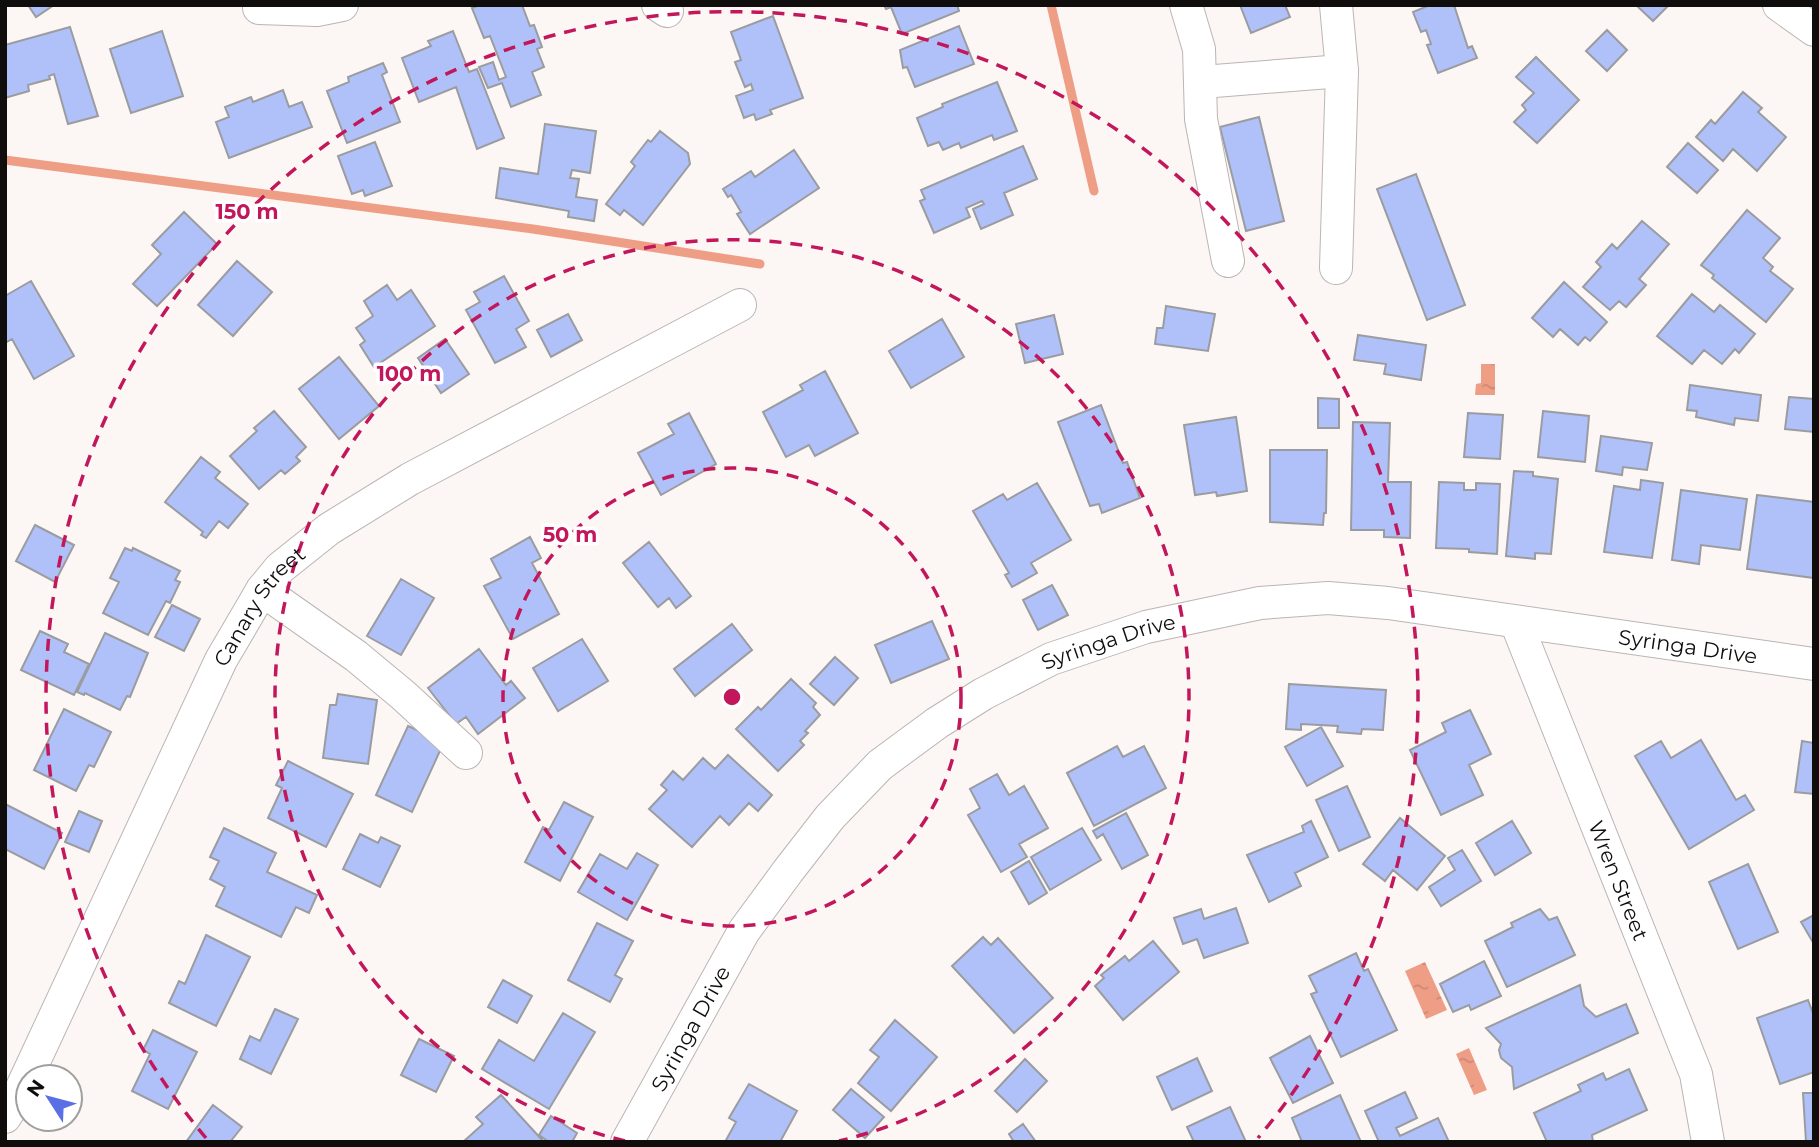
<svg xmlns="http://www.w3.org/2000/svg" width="1819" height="1147" viewBox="0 0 1819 1147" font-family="Montserrat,sans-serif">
	<defs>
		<pattern id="water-ripples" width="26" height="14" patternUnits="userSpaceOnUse" patternTransform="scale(1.75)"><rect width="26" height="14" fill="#ef9e86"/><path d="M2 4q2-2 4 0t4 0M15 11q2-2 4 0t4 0" fill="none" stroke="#cc8772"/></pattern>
	</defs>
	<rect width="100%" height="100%" fill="#fcf6f5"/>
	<path fill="url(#water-ripples)" d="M1481,364H1495V395H1475L1476,384L1481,383Z
		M1425,962L1447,1010L1426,1019L1405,971Z
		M1469,1048L1487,1090L1474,1095L1456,1054Z"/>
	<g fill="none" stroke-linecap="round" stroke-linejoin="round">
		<path stroke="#ef9e86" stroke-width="9" d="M1051,5L1094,191
			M5,160L533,229L760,264"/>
	</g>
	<path fill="#b0c1f9" stroke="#9b9ca0" stroke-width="2" d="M28,5H54L36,17Z
		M480,5H522L530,26L534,25L542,47L537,49L544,67L532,72L541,95L511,107L502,83L488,88L479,67L493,62L499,80L506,77L490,36L484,38L472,8Z
		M884,5H957L959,11L902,34L891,7L886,9Z
		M1240,5H1285L1290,17L1251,33Z
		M1430,5H1454L1468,48L1472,46L1477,58L1438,73L1427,45L1431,44L1426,30L1421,32L1413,12Z
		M1636,5H1669L1653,21Z
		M773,16L803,98L770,110L772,114L756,120L754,114L744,118L736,96L753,90L751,84L745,87L735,62L741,60L731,32Z
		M959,26L974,64L915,87L907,67L903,68L900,50Z
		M70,27L98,116L68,124L54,74L49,76L50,79L28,85L29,91L5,98V45Z
		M1607,30L1627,50L1607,71L1586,51Z
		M162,31L183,96L131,113L110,49Z
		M453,31L469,72L477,69L504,138L477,149L456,87L419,102L402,58L431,46L428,41Z
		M1536,57L1579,100L1537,143L1514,122L1526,110L1522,105L1534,93L1516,77Z
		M383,63L387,72L382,75L400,122L347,143L327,91L349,82L348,77Z
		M997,82L1017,131L994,140L992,135L961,148L959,143L943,150L939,142L928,146L917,118L943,107L942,104Z
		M283,90L289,107L302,102L312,127L229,158L216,122L229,117L225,107L251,97L253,102Z
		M1743,92L1762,108L1758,112L1786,137L1757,171L1733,149L1723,161L1696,137L1711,120L1715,124Z
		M1259,117L1284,221L1246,231L1220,127Z
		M545,124L596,131L590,173L572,170L570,178L579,179L576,197L597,200L594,221L568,217L569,211L496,198L500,168L538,174Z
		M660,131L688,153L690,164L643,225L624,210L620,215L606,204L635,166L631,162L648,140L651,142Z
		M375,142L392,186L365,196L363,190L352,194L338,156Z
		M1688,143L1718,170L1697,193L1667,167Z
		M1023,146L1037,179L1004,193L1013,215L981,229L973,209L984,204L982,201L966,208L970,217L934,233L920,201L925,199L921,190Z
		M794,150L819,188L750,234L737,214L741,212L731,195L728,197L723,189L751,171L755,177Z
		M1416,174L1465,305L1427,320L1377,189Z
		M1747,210L1780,238L1763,258L1773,267L1770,271L1793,289L1766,322L1712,278L1714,275L1701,265Z
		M184,212L217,244L157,306L133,284L161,254L152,245Z
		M1642,221L1669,244L1639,279L1646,285L1626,307L1619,301L1610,310L1583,287L1601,267L1596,262L1612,244L1617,249Z
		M237,261L272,292L233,336L198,305Z
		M504,276L529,321L516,329L526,347L495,363L466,310L480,302L474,292Z
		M31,281L74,356L34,379L12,339L5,343V296Z
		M1564,282L1607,322L1590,341L1585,337L1578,345L1560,329L1553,337L1532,318Z
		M387,285L397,300L411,290L435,326L374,367L360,345L365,341L356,328L373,316L364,301Z
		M1692,294L1714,312L1720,305L1755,334L1739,353L1735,349L1722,364L1704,350L1692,364L1657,336Z
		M1166,306L1215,314L1208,351L1155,344L1157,328H1163Z
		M568,314L582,340L551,357L537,330Z
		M1054,315L1063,354L1025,363L1016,324Z
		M942,319L964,357L911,388L889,351Z
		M1358,335L1426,345L1421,380L1384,374L1386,364L1354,360Z
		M445,339L469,374L441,393L418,358Z
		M339,357L379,406L339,439L299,389Z
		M825,371L858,433L815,456L809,445L786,457L763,412L803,390L800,385Z
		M1690,385L1761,395L1758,421L1735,418L1734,425L1696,417L1697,411L1687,410Z
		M1789,397L1814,399V432L1785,429Z
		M1318,398L1339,399V428H1318Z
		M1101,405L1123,463L1127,462L1140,498L1102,513L1099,504L1090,506L1058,422Z
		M274,411L306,447L296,457L300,461L285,474L281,470L259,489L230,456L257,431L254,428Z
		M1543,411L1589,416L1585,462L1538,457Z
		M689,413L716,464L661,495L638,453L674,434L668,424Z
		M1468,413L1503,415L1500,459L1464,457Z
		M1236,417L1247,491L1217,496L1216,492L1195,495L1184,425Z
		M1353,422L1390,423L1388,482H1411L1410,538L1384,537V530H1351Z
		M1601,436L1652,443L1647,470L1623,467L1622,475L1596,471Z
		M1270,450H1327L1326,513H1324L1323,525L1270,522Z
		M201,457L220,472L215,478L248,504L228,528L219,521L206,538L201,535L203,532L165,502Z
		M1514,471L1533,472V476L1558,479L1551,554L1535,553V559L1506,556Z
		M1641,480L1663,483L1652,558L1604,552L1614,486L1640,490Z
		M1439,482L1464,483V490H1476V483L1500,484L1497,554L1469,552V549L1436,548Z
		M1037,483L1071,540L1031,563L1037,573L1012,587L1005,575L1009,573L973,511L1003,494L1007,500Z
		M1681,490L1747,499L1740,550L1701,545L1699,564L1672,560Z
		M1757,495L1814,502V578L1747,569Z
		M35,525L74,545L55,582L16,561Z
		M530,537L541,558L532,563L559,614L513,639L484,586L501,578L491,559Z
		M649,542L691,596L676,608L669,598L658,607L623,563Z
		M125,548L132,551L133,548L180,571L175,580L180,582L170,603L166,601L148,635L103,613L119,582L110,578Z
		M401,579L434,598L401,655L367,636Z
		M1052,585L1068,615L1038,630L1023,600Z
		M172,605L200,619L184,651L155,637Z
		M932,621L949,659L891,683L875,645Z
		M732,624L752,650L695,696L674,669Z
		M40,631L68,644L64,652L89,664L74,695L21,670Z
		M105,633L148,653L130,697L127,696L120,710L85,693L84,695L77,692Z
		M582,639L608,681L558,711L533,668Z
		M479,649L506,685L511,681L525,698L478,734L466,717L456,724L428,688Z
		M835,657L858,678L834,705L810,684Z
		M791,679L816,703L813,707L820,715L805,731L808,733L800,741L804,745L778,771L736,729L758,707L761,710Z
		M1289,684L1386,690L1383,730L1362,729L1361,734L1337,732L1338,726L1301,724V730L1286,729Z
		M338,694L377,700L368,764L323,758L330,705H336Z
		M64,709L111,732L94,767L89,765L76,791L34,770Z
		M1470,710L1491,754L1469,765L1483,795L1441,815L1410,750L1446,732L1442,723Z
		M408,726L444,742L412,812L376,795Z
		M1321,727L1343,766L1307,786L1285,747Z
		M1701,740L1736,800L1745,795L1754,810L1689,849L1635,756L1661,741L1671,758Z
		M1802,741L1814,743V794L1795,792Z
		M1117,746L1123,757L1144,746L1166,788L1094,826L1067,773Z
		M728,755L772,795L758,811L749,803L729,825L720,816L692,847L649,809L667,790L661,785L673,771L683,780L703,758L715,769Z
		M288,761L353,794L326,847L268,818L282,788L276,785Z
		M997,774L1009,795L1024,786L1048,828L1019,844L1027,857L1001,872L968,815L980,808L970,789Z
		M1347,786L1370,837L1339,851L1316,800Z
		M564,802L593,817L560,881L525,862L543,827L549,830Z
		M5,804L62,833L44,869L5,849Z
		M79,811L102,821L89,852L65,842Z
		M1126,813L1148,855L1122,869L1103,834L1097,838L1093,831Z
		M1400,818L1445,856L1417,890L1393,870L1385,881L1363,864Z
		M1311,821L1328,857L1295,873L1301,886L1269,902L1247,855L1304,832L1302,826Z
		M1512,821L1531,853L1495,875L1476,843Z
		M224,828L276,853L267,872L317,895L309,913L296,907L281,937L216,906L225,887L210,879L219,861L210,857Z
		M1082,828L1101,860L1050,890L1031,857Z
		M360,834L378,843L381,837L400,846L380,887L343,869Z
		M1462,850L1481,881L1441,906L1429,887L1455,870L1448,858Z
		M637,853L658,865L627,920L578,892L600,854L627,869Z
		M1029,861L1047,893L1029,904L1011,872Z
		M1748,864L1778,932L1738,949L1709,882Z
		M1236,908L1248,943L1204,958L1197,939L1183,944L1174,918L1201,909L1204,919Z
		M1540,909L1549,920L1557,917L1575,955L1507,987L1485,941L1513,927L1511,923Z
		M1814,915V944L1801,922Z
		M597,923L633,941L615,975L622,979L610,1002L568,980Z
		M206,935L250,957L216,1026L169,1003L179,981L185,984Z
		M983,937L991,945L998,938L1053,998L1014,1033L952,966Z
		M1153,941L1179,972L1123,1020L1095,986L1104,978L1101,975L1125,956L1129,961Z
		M1356,953L1364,971L1368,969L1397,1030L1341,1057L1311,994L1317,992L1309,976Z
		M1484,961L1501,996L1471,1010L1469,1005L1453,1012L1440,984Z
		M503,980L532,996L517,1023L488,1007Z
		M1580,985L1584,1006L1596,1017L1626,1004L1638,1033L1514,1089L1512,1067L1501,1058L1499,1050L1501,1044L1486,1028Z
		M1808,1000L1814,1016V1072L1780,1084L1757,1018Z
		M275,1009L298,1019L271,1074L240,1059L250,1036L260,1041Z
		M563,1013L595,1032L549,1109L482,1069L499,1040L534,1061Z
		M895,1020L937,1057L891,1111L858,1083L879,1057L870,1050Z
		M153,1030L197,1052L168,1109L132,1091L150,1054L143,1050Z
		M1310,1036L1333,1083L1293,1103L1270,1058Z
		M419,1039L454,1056L436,1092L401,1075Z
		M1197,1058L1212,1091L1172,1110L1157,1077Z
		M1025,1059L1047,1081L1017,1112L995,1091Z
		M1629,1069L1647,1110L1592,1135L1593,1142H1547L1534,1113L1581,1091L1578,1085L1603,1073L1606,1080Z
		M749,1084L797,1111L780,1142H725L736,1122L729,1118Z
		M851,1089L884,1117L865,1138L833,1110Z
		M1405,1092L1417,1118L1396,1128L1400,1136L1438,1118L1449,1142H1379L1365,1111Z
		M1803,1093H1814V1142H1806Z
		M501,1095L543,1141V1142H463L483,1124L476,1117Z
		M1340,1095L1361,1142H1302L1292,1118Z
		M213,1105L242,1127L230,1142H186Z
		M1230,1107L1246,1142H1194L1187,1127Z
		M551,1116L577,1133L572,1142H549L539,1135Z
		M1023,1124L1036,1142H1014L1009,1134Z"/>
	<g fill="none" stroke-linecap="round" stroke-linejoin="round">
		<g stroke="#bbb5b4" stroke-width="34">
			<g id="minor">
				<path d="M658,5L667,11"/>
				<path d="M1186,5L1199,49L1201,119L1228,261"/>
				<path d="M1336,5L1342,71L1336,268"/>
				<path d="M1779,5L1814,30"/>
				<path d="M259,8L317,10L342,5"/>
				<path d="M1202,82L1342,71"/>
				<path d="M262,590L356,656L403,695L466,753"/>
				<path id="s1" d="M1516,622L1696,1074L1708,1142"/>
				<path id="s2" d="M5,1117L17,1098L221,660L262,590L280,568L329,529L410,479L740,305"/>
				<path id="s3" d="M627,1142L744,931L788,871L830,817L880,765L937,723L983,694L1051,659L1146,627L1260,603L1328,598L1388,603L1814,664"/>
			</g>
		</g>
		<use href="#minor" stroke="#fff" stroke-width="32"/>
	</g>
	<g fill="none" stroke="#c2185b" stroke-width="3.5" stroke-dasharray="12 9">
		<circle cx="732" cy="697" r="229"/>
		<path d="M625 1141A457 457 0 1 1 839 1141"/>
		<path d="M206 1138A686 686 0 1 1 1258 1138"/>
	</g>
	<g text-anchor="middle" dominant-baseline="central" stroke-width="7" stroke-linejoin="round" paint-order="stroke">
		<g font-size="21" fill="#100e0d" stroke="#fff">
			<text stroke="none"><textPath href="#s2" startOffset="572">Canary Street</textPath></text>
			<text stroke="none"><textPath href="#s3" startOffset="718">Syringa Drive</textPath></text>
			<text stroke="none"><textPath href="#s3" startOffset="1306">Syringa Drive</textPath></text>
			<text stroke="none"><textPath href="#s1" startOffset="278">Wren Street</textPath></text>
			<text stroke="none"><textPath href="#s3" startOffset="130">Syringa Drive</textPath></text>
		</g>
	</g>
	<circle cx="732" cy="697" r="10" fill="#c2185b" stroke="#fff" stroke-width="3.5"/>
	<g font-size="21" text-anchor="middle" font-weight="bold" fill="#c2185b" stroke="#fff" stroke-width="7" stroke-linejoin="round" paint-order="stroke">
		<text x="247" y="219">150 m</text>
		<text x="409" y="381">100 m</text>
		<text x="570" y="542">50 m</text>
	</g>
	<rect width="1819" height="1147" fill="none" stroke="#100e0d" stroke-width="14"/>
	<g transform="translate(49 1098) rotate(306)"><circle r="33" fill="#ffffff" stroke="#9f9f9e" stroke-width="2"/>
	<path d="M0-5L12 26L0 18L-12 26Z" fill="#596fe6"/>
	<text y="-10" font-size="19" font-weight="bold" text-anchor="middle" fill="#100e0d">N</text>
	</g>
</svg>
